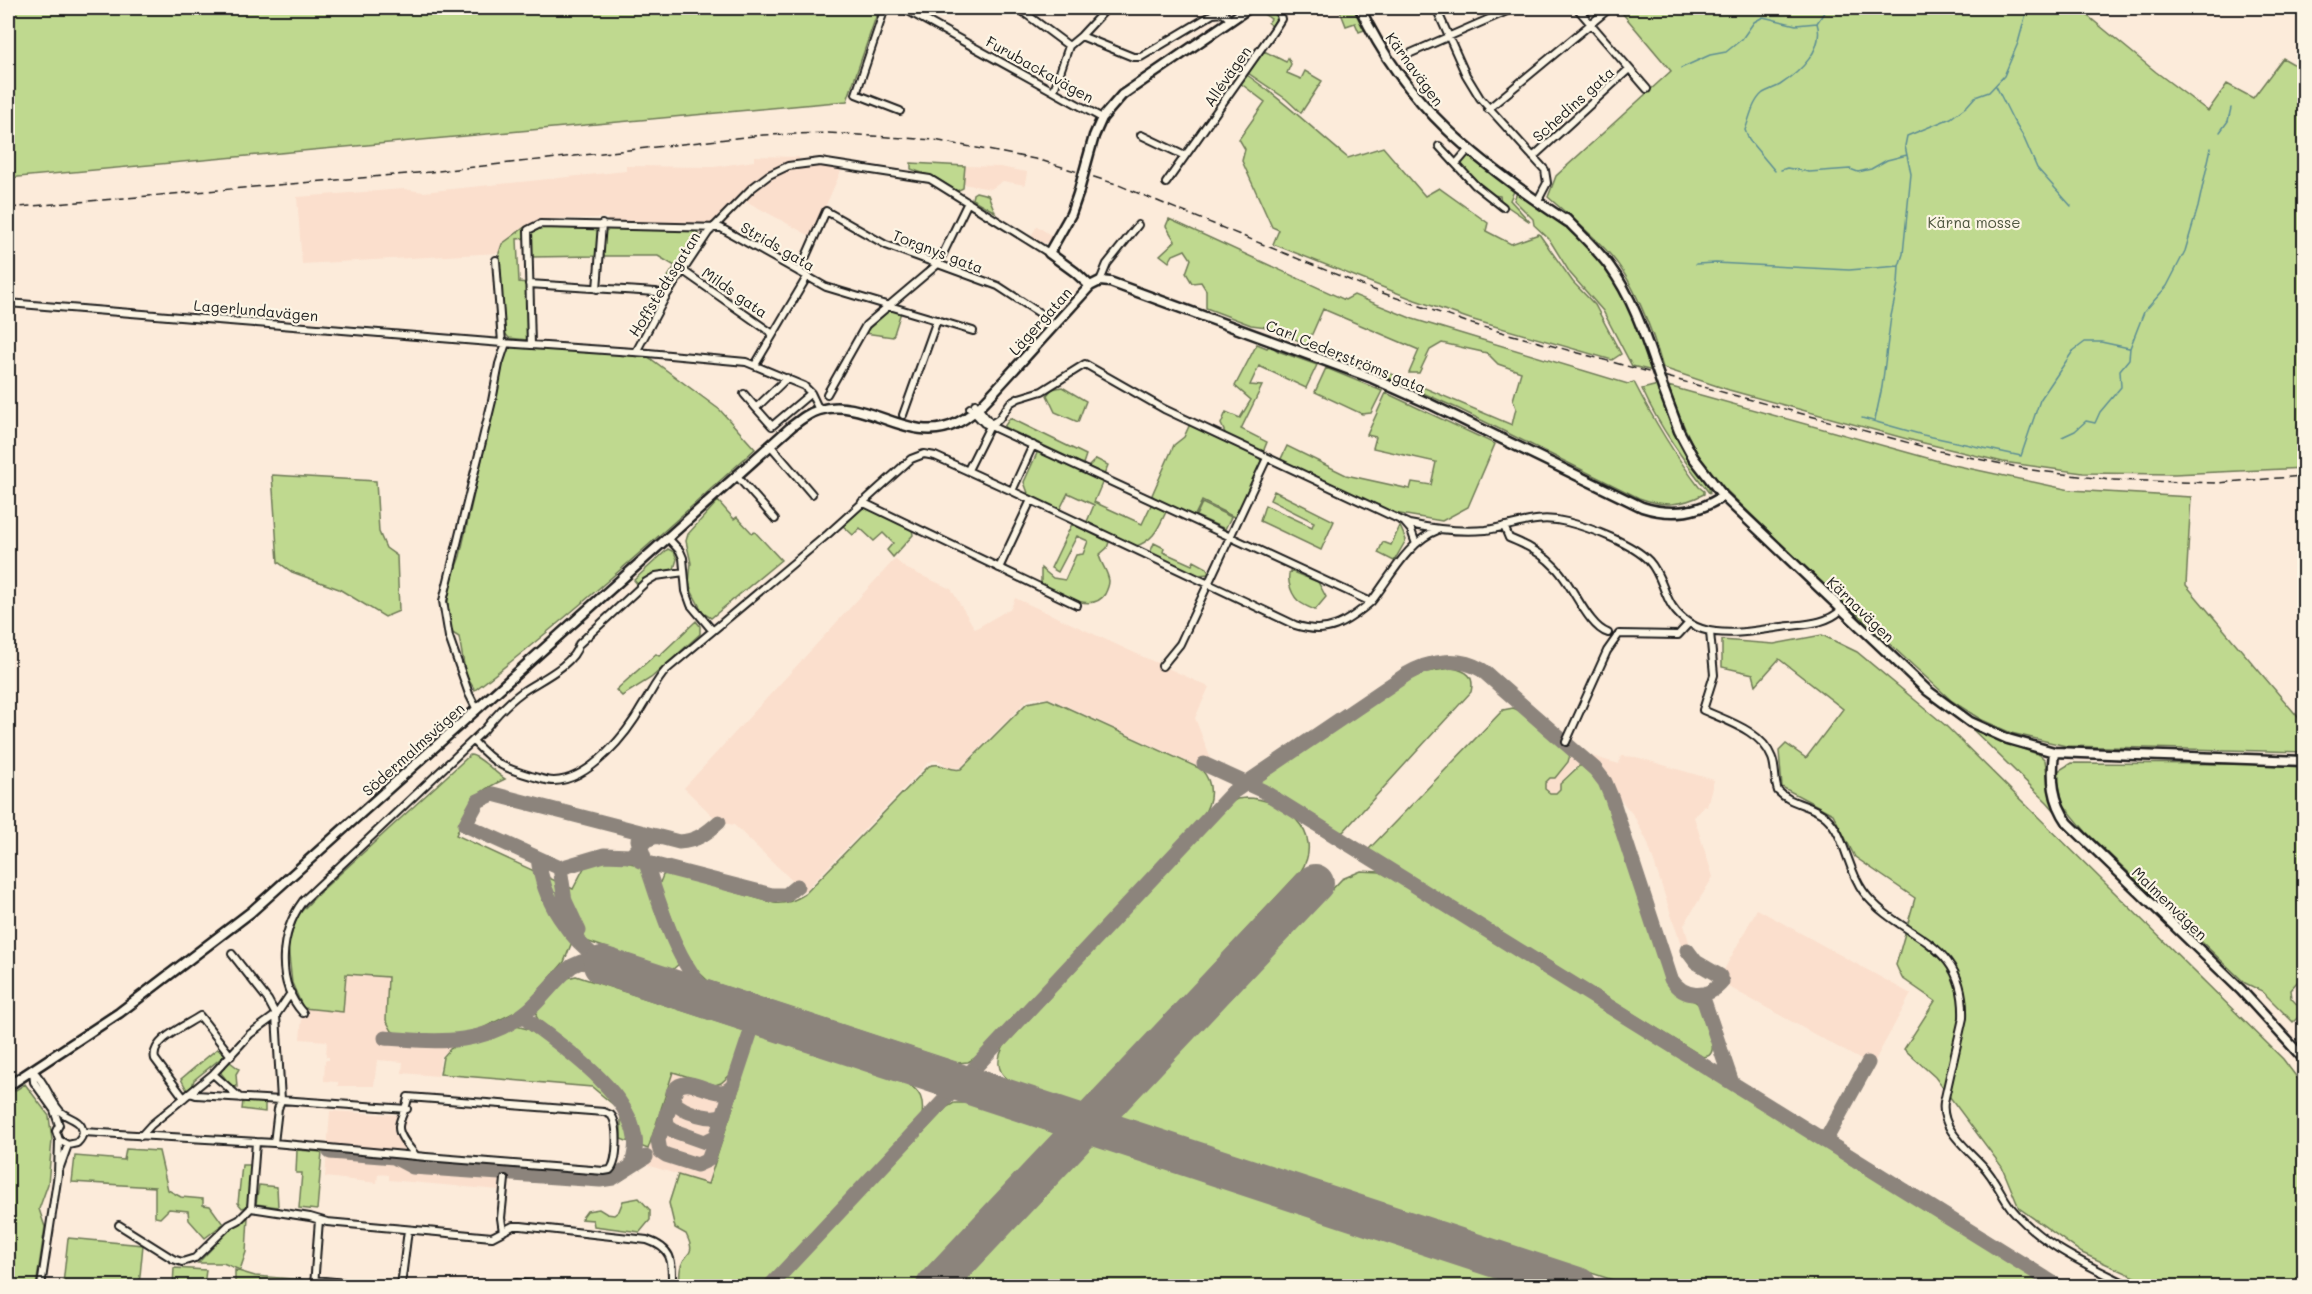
<svg xmlns="http://www.w3.org/2000/svg" width="2312" height="1294" viewBox="0 0 2312 1294" font-family="Mali,sans-serif">
	<rect width="100%" height="100%" fill="#fcebda"/>
	<filter id="ink" filterUnits="userSpaceOnUse"><feTurbulence type="fractalNoise" baseFrequency=".0167" numOctaves="2"/><feDisplacementMap in="SourceGraphic" scale="12" xChannelSelector="R" yChannelSelector="G"/><feConvolveMatrix kernelMatrix="1 2 1 2 8 2 1 2 1" color-interpolation-filters="sRGB"/></filter>
	<g filter="url(#ink)">
		<path fill="#fbdfcd" d="M754,156L799,157V160L768,170L759,176L712,225L607,222V218L539,219L502,244L499,253L302,264L297,197L404,189L423,192L626,171V166L714,167L754,161Z
			M815,163L841,171L812,237L744,200L779,173Z
			M965,166L1000,167L1027,172L1025,185L1003,181L991,189L963,184Z
			M1037,226L1052,236L1048,243H1043L1031,236Z
			M895,559L905,568L951,589L975,629L1011,608L1015,598L1209,687L1195,718L1210,757L1201,768L1049,698H1033L1026,701L961,767L949,768L940,761L934,760L928,763L804,892L734,825L719,822L684,788Z
			M1542,715L1585,754L1619,764L1621,756L1636,757L1714,780L1707,807L1704,806L1694,817L1713,877L1684,925L1691,949L1683,951L1647,841L1634,816L1620,799L1581,765L1574,768L1560,783V788L1555,793H1550L1545,788V783L1550,779L1555,778L1569,763L1571,756L1537,722Z
			M1757,909L1911,994L1872,1066L1718,981Z
			M346,974L389,977L386,1020L392,1031L400,1035L454,1037V1045L441,1057L438,1076L402,1073L403,1062L377,1060L374,1086H338V1082L324,1081L325,1060H329V1057H326L327,1041L300,1039L303,1008L343,1012Z
			M673,1072L715,1085L721,1083L730,1075L742,1079L708,1184L644,1164Z
			M330,1111L398,1115L407,1122L403,1130L418,1151L429,1160L599,1175H606L618,1170L623,1178L612,1183L596,1184L500,1177L499,1190L389,1180V1175L378,1174L377,1183L325,1177Z"/>
		<path fill="#bfd98f" stroke="#6e7a56" stroke-width="1.5" d="M8,8H879L847,101L8,178Z
			M1255,8H1274L1278,15L1272,26L1268,23L1271,19Z
			M1339,8H1353L1364,30L1359,32L1355,23L1346,26Z
			M1618,8H2078L2156,72L2208,111L2227,84L2253,98L2283,58L2304,70V468L2174,474L2083,473L2046,468L2003,462L1907,439L1729,390L1663,368C1653,332 1633,278 1607,251C1589,231 1568,215 1548,197L1556,176L1671,71Z
			M1264,51L1286,62L1288,58L1291,64L1287,73L1301,79L1305,71L1322,81L1301,113L1286,99L1248,73Z
			M1247,75C1283,100 1314,130 1348,158L1383,147L1425,196L1439,188L1488,223L1486,231L1511,244L1539,234L1573,282L1595,305L1621,354L1612,360L1470,319L1415,300L1273,244L1279,230L1272,227L1242,161L1245,149L1239,139L1265,102L1240,83Z
			M1468,154L1515,189L1510,200L1530,222L1501,202L1500,196L1492,195L1462,167L1461,161Z
			M911,163L965,166L963,188L957,191L936,178L911,169Z
			M1518,190C1538,205 1559,218 1577,235C1617,273 1635,320 1653,371L1632,366L1603,311L1570,273L1549,239L1534,225L1533,219L1514,200Z
			M976,192L988,195L995,212L972,199L973,194Z
			M1169,219L1345,300L1354,295L1413,319L1628,384L1634,382C1653,419 1674,454 1699,487L1704,491V494C1681,506 1664,507 1639,498L1459,409L1362,366L1366,363L1512,425L1516,408L1513,400L1521,372L1498,364L1487,353L1442,343L1430,350L1419,373H1409L1419,350L1323,309L1309,341L1325,348L1323,351L1267,327L1251,325L1206,308V290L1201,282L1192,283L1186,273L1191,259L1185,250L1173,255L1169,262L1160,255L1175,241L1166,226Z
			M525,227L526,238L517,239L519,282L527,283L528,340L509,338L503,331L499,253L502,244Z
			M541,228H600L597,256L531,257V233Z
			M605,228L697,230L699,236L668,285L660,289L675,266L658,256H602Z
			M891,309L901,312L893,337L864,333Z
			M1257,344L1267,348L1270,345L1278,351L1317,365L1306,388L1259,366L1250,385L1262,386L1241,429L1267,442L1263,452L1226,435L1221,424L1226,412L1240,418L1251,400L1235,386Z
			M507,346L647,356L720,410L755,449C664,532 572,615 475,690L466,676L459,637L451,632C444,602 449,585 460,556Z
			M1326,368L1382,391L1371,413L1362,414L1315,392Z
			M1658,385L1681,443L1709,488L1710,494C1684,461 1660,428 1642,389Z
			M1668,386L1949,464L2070,490L2191,497L2186,585L2304,724V752L2066,746L2011,733L1980,719L1952,701L1803,565L1720,484C1695,456 1681,422 1668,386Z
			M1062,387L1086,401L1078,422L1055,412L1047,395L1052,389Z
			M1386,393L1495,444L1468,507L1442,521L1394,513L1280,461L1287,446L1346,475L1410,489L1412,482L1431,485L1436,462L1373,448L1376,437L1367,435Z
			M1010,418L1086,455L1083,464L1004,427Z
			M1190,424L1257,455L1263,463L1236,518L1202,501L1194,517L1154,498L1152,495L1174,445L1184,437Z
			M1038,451L1103,481L1094,502L1142,524L1152,503L1167,510C1158,528 1155,540 1134,547L1086,524L1094,505L1068,493L1059,511L1029,496L1024,482Z
			M1096,459L1108,465L1104,475L1088,467Z
			M272,475L376,481L379,532L386,548L397,556L399,611L385,617L339,589L292,572L278,562Z
			M1274,491L1334,521L1321,550L1260,521L1265,505L1312,527L1314,522L1270,500Z
			M718,501L734,519L737,517L752,533L755,532L781,560L711,618L703,613L692,592L689,583L691,563L686,541L688,534Z
			M1202,503L1231,517L1225,529L1196,516Z
			M862,506L912,529L913,535L893,557L887,550L893,543L883,533L874,541L860,528L853,535L842,525Z
			M1072,524L1109,542L1107,548L1099,555C1101,564 1108,572 1109,581C1109,586 1107,590 1105,594C1092,615 1056,592 1041,585V568L1053,578L1065,580L1076,555L1083,554L1088,541L1077,536L1058,572L1051,568Z
			M1400,526L1406,540L1394,561L1378,553L1383,542L1391,545Z
			M1154,543L1164,548L1163,552L1192,565L1194,561L1207,568L1209,574L1197,575L1150,553Z
			M668,549L674,552L677,559L674,569L652,574L638,585L634,580Z
			M1290,571L1318,582L1326,597L1315,610C1311,608 1305,606 1301,603C1292,597 1286,581 1290,571Z
			M696,621L700,626V634L651,678L622,696L616,690L656,654L659,656Z
			M1822,635L1857,652L1945,725L2283,1059L2304,1087V1286H2155L2082,1253L2019,1208L2002,1167L1935,1077L1904,1049L1935,1001L1902,978L1896,965L1915,898L1855,857L1833,814L1782,787L1779,751L1786,744L1806,758L1843,709L1779,659L1756,685L1753,674L1722,667V640L1774,644Z
			M1452,668C1467,671 1475,676 1471,692L1343,832H1339L1259,783L1262,777L1408,680L1426,672Z
			M1048,699L1201,769C1214,783 1213,801 1202,817L977,1057L968,1062L957,1063L708,981L688,962L659,885L663,875L668,873L774,903C786,904 794,901 805,894L929,766C941,761 949,772 961,769L1027,703Z
			M1513,708L1523,712L1570,755L1568,762L1555,778H1550L1545,783V789L1550,793H1556L1560,789V784L1579,766H1582L1597,780L1602,788L1665,979C1671,987 1676,994 1686,998C1690,1000 1695,1000 1698,1004C1704,1010 1716,1046 1711,1053C1709,1057 1707,1056 1703,1057L1368,850L1503,710Z
			M1969,726L2003,742L2040,755L2045,760L2050,797L2055,811L2047,802Z
			M470,755C479,755 495,773 505,779C470,795 472,800 456,835L573,889L585,866L611,859L639,865L647,875L679,964L672,970L574,937L564,962L525,1007L481,1029L447,1037L399,1035L392,1031L386,1020L388,977L346,974L343,1012L303,1008L292,983L288,946L297,916L319,893Z
			M2071,763L2245,764L2304,767V984L2299,980L2290,990L2291,998L2304,1012L2293,1022L2262,991L2245,983L2086,832L2063,804L2057,775L2058,771Z
			M1246,798C1282,798 1326,832 1301,871L1082,1106C1066,1100 1021,1089 1009,1080C996,1071 997,1058 1004,1046L1228,804L1237,799Z
			M1361,871L1380,872L1394,879L2049,1286H1631L1116,1117L1342,879Z
			M576,976L906,1083C921,1091 924,1100 922,1116L763,1286H679C680,1280 679,1272 681,1266C686,1250 697,1257 686,1234L675,1228L669,1203L678,1175L708,1184L742,1079L730,1075L721,1083L715,1085L673,1072L648,1149L621,1139V1117L616,1107L592,1087L440,1074L443,1057L450,1049L455,1046L469,1044L497,1036L516,1026L528,1029L537,1035L543,1028L536,1016C537,998 559,978 576,976Z
			M217,1049L226,1054L194,1080L192,1087L187,1090L181,1079Z
			M230,1062L239,1069L236,1074L237,1087H232L221,1073L222,1067Z
			M25,1084L49,1116L52,1140L48,1184L39,1209L45,1227L36,1286H8V1095Z
			M243,1101L265,1103V1112L242,1109Z
			M954,1103H967L1053,1132L1055,1136L913,1286H777L947,1107Z
			M1091,1144L1522,1286H956Z
			M126,1149L159,1151L168,1190L181,1197L203,1199V1205L210,1206L223,1224L205,1238L189,1220L188,1211L169,1209L160,1218L155,1217V1187L72,1182L75,1156L124,1160Z
			M297,1150L322,1152L317,1210L299,1208L302,1173H296Z
			M242,1165H251L248,1202L246,1207L242,1208L238,1203Z
			M259,1185L277,1187L278,1207L256,1204Z
			M639,1198L650,1210V1220L640,1232L594,1226L593,1220L581,1219L587,1211L599,1209L607,1214L614,1215L619,1211L623,1201Z
			M248,1217L246,1252L240,1270L223,1263H198L232,1227Z
			M68,1238L143,1245L139,1286L63,1284Z
			M174,1268L206,1270L204,1286H173Z
			M235,1270L255,1276L304,1280V1286H235Z"/>
		<g fill="none" stroke-linecap="round" stroke-linejoin="round">
			<path stroke="#5d8e93" stroke-width="1.5" d="M2021,8L2025,11
				M1681,68L1710,55L1726,52L1742,39L1754,22L1763,17L1796,25L1817,23L1827,8
				M1996,86L2013,120L2023,136L2037,168L2071,206
				M2220,132L2228,121L2231,108
				M1781,170L1787,168L1809,172L1850,169L1858,172L1871,169L1887,160L1907,155
				M1775,171L1749,140L1745,130C1750,118 1752,102 1763,93C1768,90 1775,88 1780,85C1800,72 1825,49 1817,23
				M1696,264L1716,263L1849,270L1899,266L1903,254L1911,174L1905,146L1907,136L1951,118L1967,106L1975,97L1989,92L2004,76L2018,43L2027,10
				M1862,418L1923,435L2021,456L2040,400L2073,351L2085,342H2101L2129,348
				M1875,420L1882,387L1891,316L1898,284L1899,266
				M2062,437L2075,431L2086,421L2095,423L2100,412L2121,387L2120,370L2129,359L2130,348L2144,312L2167,286L2185,251L2198,207L2211,148"/>
			<path stroke="#8c847b" stroke-width="15" d="M1204,764L1263,791L1732,1083
				M657,836L646,840L631,856L604,855L560,868L465,825L478,801L493,794L679,842C696,841 706,834 719,822
				M638,840C659,896 671,964 719,1004
				M538,858C543,900 568,939 603,962
				M640,861L772,895H786L797,886
				M560,868L565,901L579,931
				M1687,950L1696,962L1720,976
				M1702,995L1732,1083L2058,1286
				M521,1015C558,1044 628,1088 635,1138C637,1147 634,1156 632,1165
				M385,1038C438,1042 486,1047 530,1009C545,995 556,979 572,966L581,962L602,965
				M734,1084C719,1106 695,1074 677,1087L658,1140L660,1151L666,1155L697,1165L708,1160L710,1155L751,1031L762,1023L773,1022
				M673,1092L674,1102C682,1112 713,1122 724,1114
				M666,1114L667,1126L674,1131L705,1142L717,1136
				M1825,1141L1868,1063
				M330,1152L394,1157L413,1167L600,1180L613,1178L646,1157
				M770,1286L1233,792L1407,674C1429,661 1458,656 1482,670L1595,769L1605,782L1612,799L1671,979C1683,998 1707,1000 1722,982"/>
			<path stroke="#8c847b" stroke-width="38" d="M602,965L1578,1286
				M935,1286L1315,883"/>
			<g stroke="#1c1c1c" stroke-width="10">
				<path id="street" d="M885,8L856,94L900,111
					M903,8L1102,118
					M1018,8L1069,46
					M1436,8L1466,75L1480,98L1545,170L1547,183L1537,202
					M1577,8L1647,89
					M1081,36L1133,57H1141L1213,14L1223,13L1231,20
					M1411,53L1514,8
					M1054,90L1069,46L1081,36L1107,8
					M1488,109L1610,8
					M1141,135L1185,156
					M1439,146L1475,185L1503,207
					M1533,157L1629,69
					M1456,164L1468,150
					M1166,183L1274,30L1281,19L1278,8
					M496,260L502,343L648,353L746,362L804,386L811,393L819,410
					M682,270L773,334
					M799,272L826,211L886,245L998,286L1041,314
					M1100,281L1107,264L1138,225
					M529,284L656,292L666,296
					M597,289L602,224
					M8,303L502,343
					M531,345L528,230L540,224L721,228L826,287L973,331
					M636,352L666,296L708,233L752,188L769,175L788,166L820,162L930,179L1049,253
					M755,365L807,277
					M787,378L756,408L772,426L811,393
					M744,394L756,408
					M827,394L866,325L938,264L968,202
					M975,404L991,424
					M970,408L984,423L1371,602C1390,578 1408,541 1438,530
					M903,415L937,320
					M770,445L812,494
					M1033,445L1012,491L1295,625C1328,636 1346,623 1371,602
					M968,470L991,424L999,419L1010,403L1019,398L1042,391L1085,364L1164,409L1409,524C1433,529 1462,532 1486,530C1516,526 1536,514 1567,522C1591,528 1633,544 1649,561C1661,574 1663,592 1672,606C1697,644 1744,632 1782,627C1802,624 1826,625 1841,610
					M736,475L775,519
					M862,502L1077,605
					M1405,523L1411,530L1416,544
					M1504,526L1509,538C1527,545 1543,554 1556,568C1573,585 1588,627 1608,633
					M667,537L680,551L683,558L686,591L691,605L712,630
					M999,568L1031,500
					M1710,632L1714,675L1703,710C1727,721 1762,731 1772,758C1776,768 1774,780 1778,791C1791,805 1812,804 1826,817C1845,834 1847,869 1863,891C1899,940 1966,937 1963,1018L1944,1102C1940,1129 1967,1148 1983,1166C1995,1178 2001,1195 2011,1208C2042,1246 2088,1265 2130,1286
					M1162,666L1180,644L1267,458
					M477,710L469,694L449,637L443,601L492,401L499,364L506,343
					M473,741C495,764 501,767 531,776C539,778 546,781 554,781C590,780 627,734 643,705C651,693 656,681 666,670L828,534L911,459L924,454L935,456L1012,491
					M1566,742L1607,651L1619,634L1678,635L1689,623
					M232,954L268,1000L276,1015L291,993
					M303,1013C275,982 280,932 303,901L485,729C496,715 507,703 522,692C539,680 573,666 579,644L646,582L656,576L684,572
					M33,1071L34,1082L54,1110L59,1125L56,1131L59,1140L58,1174L41,1286
					M33,1071C45,1082 49,1098 59,1110C65,1118 77,1118 81,1126C85,1133 82,1138 77,1143L68,1145L59,1140
					M213,1074L240,1098
					M184,1098L155,1059C150,1040 187,1025 200,1016L231,1056
					M83,1132L274,1143L278,1109L281,1100L407,1109
					M141,1136L151,1125L213,1074L250,1034L276,1015L281,1100L196,1095L190,1093
					M274,1143L416,1156L426,1157L604,1171L610,1170C618,1162 619,1124 611,1115L604,1112L408,1097C407,1108 400,1117 399,1126C398,1136 410,1148 416,1156
					M60,1167L68,1145
					M251,1208L310,1217L327,1222L492,1237L513,1226H521L647,1240C674,1249 672,1262 672,1286
					M119,1225L173,1259L182,1262L195,1258L229,1225L239,1220L251,1208L256,1142
					M503,1232L501,1218L505,1179
					M314,1280L377,1286
					M314,1286L319,1220
					M401,1286L408,1230
					M503,1286L516,1283L544,1286"/>
			</g>
			<g stroke="#1c1c1c" stroke-width="13">
				<path id="secondary" d="M1360,8C1405,106 1480,164 1568,222
					M1087,161L1094,136L1102,118L1122,95L1249,8
					M1078,194L1071,214L1049,253L1075,272L1090,286
					M1566,219C1581,235 1597,249 1610,267C1632,297 1644,333 1656,368
					M1664,391L1679,431L1693,457L1723,496L1928,691L1970,722L2008,739L2054,752L2304,761
					M2054,752C2051,779 2052,800 2068,823L2241,990L2304,1059
					M8,1086L119,1013L251,912L791,427C800,420 808,413 819,410C867,396 910,447 957,423C970,417 980,407 989,397L1090,286L1100,281L1110,282L1372,378L1430,404L1642,507C1670,516 1698,513 1723,496"/>
			</g>
			<use href="#street" stroke="#fcf5e5" stroke-width="6"/>
			<use href="#secondary" stroke="#fcf5e5" stroke-width="8"/>
			<path stroke="#1c1c1c" stroke-width="1.5" stroke-dasharray="9 4.5" stroke-linecap="butt" d="M8,208L430,172L763,135L828,133L934,140L1040,160L1116,184L1374,290L1472,324L1939,451L2032,470L2110,480L2216,483L2304,476"/>
			<g stroke="#1c1c1c" stroke-width="13" stroke-linecap="butt">
				<path id="secondary-bridge" d="M1078,194L1087,161
					M1656,368L1664,391"/>
			</g>
			<use href="#secondary-bridge" stroke="#fcf5e5" stroke-width="8"/>
		</g>
	</g>
	<g text-anchor="middle" dominant-baseline="central" stroke-width="4.5" stroke-linejoin="round" paint-order="stroke">
		<g font-size="15" fill="#1c1c1c" stroke="#fcf5e5">
			<text transform="translate(1040 69) rotate(29)">Furubackavägen</text>
			<text transform="translate(1415 69) rotate(54)">Kärnavägen</text>
			<text transform="translate(1227 76) rotate(-55)">Allévägen</text>
			<text transform="translate(1573 104) rotate(-42)">Schedins gata</text>
			<text transform="translate(778 246) rotate(30)">Strids gata</text>
			<text transform="translate(938 251) rotate(21)">Torgnys gata</text>
			<text transform="translate(664 284) rotate(-58)">Hoffstedtsgatan</text>
			<text transform="translate(735 292) rotate(35)">Milds gata</text>
			<text transform="translate(256 310) rotate(5)">Lagerlundavägen</text>
			<text transform="translate(1040 321) rotate(-48)">Lägergatan</text>
			<text transform="translate(1346 356) rotate(22)">Carl Cederströms gata</text>
			<text transform="translate(1861 609) rotate(44)">Kärnavägen</text>
			<text transform="translate(413 749) rotate(-42)">Södermalmsvägen</text>
			<text transform="translate(2170 903) rotate(44)">Malmenvägen</text>
		</g>
		<g font-size="15" fill="#4d553e" stroke="#fcf5e5">
			<text x="1974" y="222">Kärna mosse</text>
		</g>
	</g>
	<rect width="2312" height="1294" fill="none" stroke="#fcf5e5" stroke-width="30"/>
	<rect x="15" y="15" width="2282" height="1264" fill="none" stroke="#1c1c1c" stroke-width="2" filter="url(#ink)"/>
</svg>
